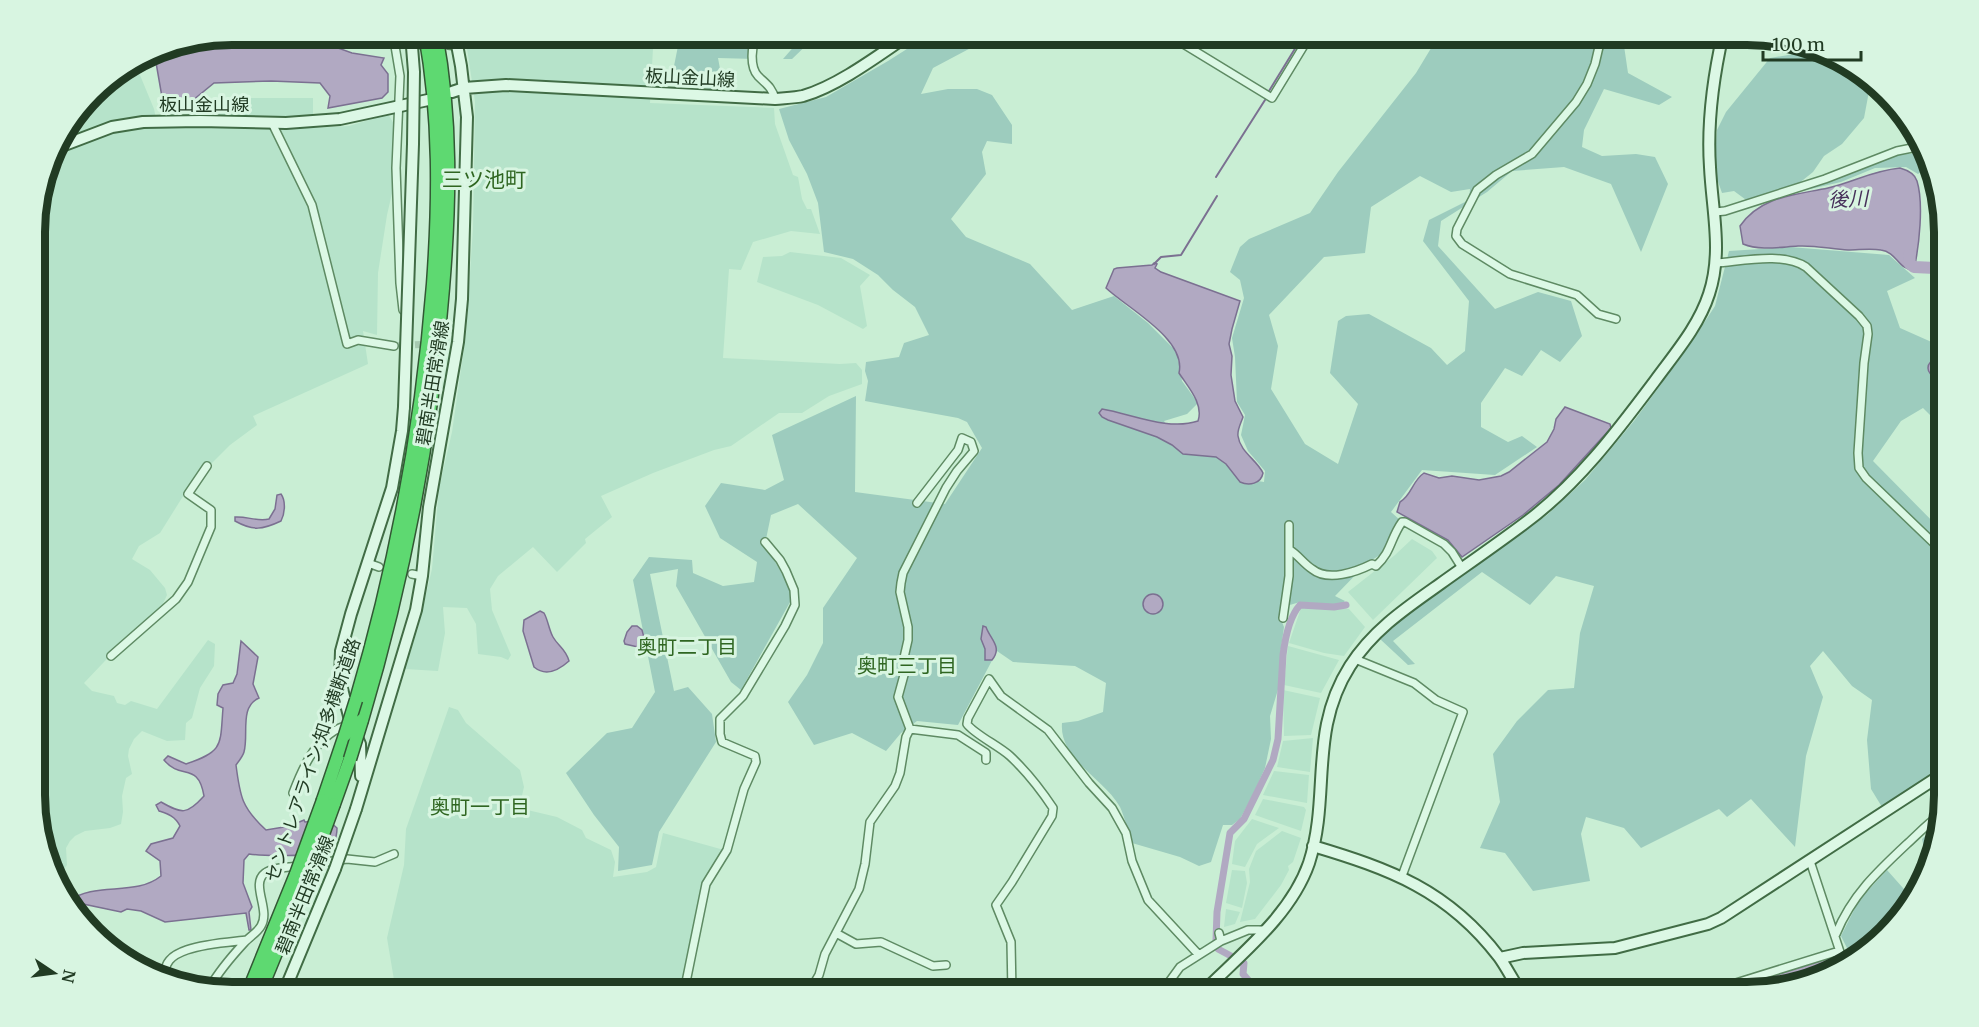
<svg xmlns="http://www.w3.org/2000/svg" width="1979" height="1027" viewBox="0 0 1979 1027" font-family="Merriweather,'Noto Sans JP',serif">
<rect width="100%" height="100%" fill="#c9eed4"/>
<path fill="#b6e3ca" d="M465,35H656L653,48L650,103L774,108L775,124L793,175L798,177L802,199L807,209H811L820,234L791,231L753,242L741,270L729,269L723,358L840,364L856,363L862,370V384L829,396L802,413H779L731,446L714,450L653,473L601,496L612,517L585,539L586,543L557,572L533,547L498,576L490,589L492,610L511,655L508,660L501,657L478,654L476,624L467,608L443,607L445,633L438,671L405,669L418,628L432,569L439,488L452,432L466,334L473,228L475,102Z
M135,63L154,109L158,128L210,126L213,98H313V128L349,126L388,114L394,124L392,161L393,189L387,215L378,273L377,335L363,331L368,364L253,416L257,425L230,445L212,463L185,493L160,533L139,546L132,559L150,570L165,588L167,595L160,610L122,643L84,683L92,691L114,696L117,703L125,705L131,701L157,709L208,640L215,644L214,666L200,688L192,718L186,723L185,740L167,741L142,731L134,739L129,749L128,756L132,774L126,778L122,796L123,812L121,824L110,828L85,831L75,836L70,841L66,848L67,865L64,869L55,871L36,821L35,219L55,145L102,84Z
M790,252L841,258L870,275L860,286L867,326L863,329L818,305L757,282L763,257L782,256Z
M1412,539L1432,551L1437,558L1373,620L1348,592L1395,555Z
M1305,607L1349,609L1365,627L1344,656L1324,653L1289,643L1301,608Z
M1288,646L1339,660L1321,693L1284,685Z
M1283,690L1320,698L1311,735L1284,736Z
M449,707L458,710L466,723L520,770L524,787L519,808L557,817L582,830L586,838L611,850L615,862L613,877L647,872L656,867L663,833L724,850L707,876L683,992H396L387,938L404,865L406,829Z
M1313,738L1310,772L1277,767L1283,741Z
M1274,771L1309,775L1307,803L1263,795Z
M1263,799L1304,807L1306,810L1301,831L1255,815Z
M1252,819L1279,828L1257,844L1245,867L1232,864L1235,841Z
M1282,831L1301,838L1293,862L1288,866L1289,870L1281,885L1255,919L1240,922L1250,882L1249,869L1256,851Z
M1232,870L1245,871L1247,883L1242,908L1226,903Z
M1226,909L1240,912L1235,924L1224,927Z"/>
<path fill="#9dccbe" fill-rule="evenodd" d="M684,34L763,35L760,37L755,59L718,58L724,91L694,86L683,73L673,71L680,36Z
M804,35H817L792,59H783Z
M929,35H976L982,42L933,68L921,94L948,89H977L992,95L1012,125V144L987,141L982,152L986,174L951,219L966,237L1030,264L1072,310L1114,296L1148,323L1177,352L1182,381L1198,403L1187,414L1164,421L1183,449L1215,452L1246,479L1264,482L1265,471L1248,451L1241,435L1245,415L1237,402L1235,357L1232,338L1244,298L1240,280L1230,272L1240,247L1249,239L1310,213L1338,172L1416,73L1439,35H1625L1623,39L1628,73L1672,97L1659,105L1604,89L1584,130L1582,147L1602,156L1636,154L1655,157L1668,184L1641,252L1611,184L1564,167L1512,171L1487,192L1441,221L1438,246L1495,309L1538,292L1571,301L1582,336L1560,362L1541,350L1522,376L1505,368L1481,403V427L1508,442L1522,436L1537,447L1495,475L1422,470L1391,512L1401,521L1392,531L1385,552L1367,563L1335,596L1345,601L1340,605L1300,602L1283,607L1279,615L1284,627L1280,656V683L1270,716L1271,739L1265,768L1252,797L1240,819L1232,825H1223L1211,862L1199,866L1180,857L1132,843C1128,832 1125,818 1120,807C1104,778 1059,760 1062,723L1078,721L1103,712L1106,683L1075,666L1013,662L997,651L958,725L917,721L901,733L886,751L852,733L814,745L788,702L807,675L823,643V608L857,558L798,504L771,515L765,544L794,595L741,690L731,682L676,586L678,569L650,574L674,691L688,687L712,714L716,742L659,832L652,865L618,871L619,847L594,815L566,773L607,733L632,728L655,692L633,580L649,557L692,560L693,573L723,586L754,582L757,562L720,538L705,506L721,483L765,490L784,480L772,435L856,396L855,492L945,504L982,448L967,422L958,418L865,401L868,381L865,371L866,362L899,357L904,343L929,335L915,307L893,290L878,275L853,259L824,252L818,203L807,174L789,140L779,109L826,97L888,61ZM1420,176L1451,192L1470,189L1469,200L1429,220L1423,241L1469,301L1465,351L1447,365L1431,348L1369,314L1346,316L1338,321L1330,373L1358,404L1338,464L1305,444L1271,389L1278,346L1269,315L1324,257L1365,253L1371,207Z
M1803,48L1834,55L1870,86L1864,118L1842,144L1824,156L1813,172L1798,184L1799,189L1897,155L1919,153L1926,168L1918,174L1906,167L1875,168L1841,182L1797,192L1774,195L1753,205L1734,191L1722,193L1714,170L1717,130L1726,112L1770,58L1800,53Z
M1790,247L1889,255L1915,278L1887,291L1900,328L1936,344L1943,353V428L1923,408L1901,421L1873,461L1944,533V768L1930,780L1882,807L1871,789L1867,740L1872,700L1852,686L1823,651L1810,666L1823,697L1806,756L1795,847L1751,799L1727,817L1719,809L1641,848L1624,828L1586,817L1581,834L1590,881L1533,891L1505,853L1480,848L1500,802L1493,754L1517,721L1548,690L1574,688L1580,633L1594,586L1556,576L1530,605L1482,572L1393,641L1415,664L1408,665L1380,639L1414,607L1547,515L1585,480L1634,421L1691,343L1715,306L1729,251Z
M1938,824L1928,866L1922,839Z
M1887,870L1911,897L1856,959L1853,960L1841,936L1859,900Z"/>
<path fill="#b1a9c2" stroke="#7b7091" stroke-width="1.5" d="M232,35H286L314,45L327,44L352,53L384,58L381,65L388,74V92L382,98L328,108L330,96L320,83L271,81L214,83L187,105L173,106L162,97L154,51Z
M1900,168C1907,170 1915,174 1917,181C1924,204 1919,246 1914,270C1898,270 1897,252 1881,250C1870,248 1859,250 1848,250C1831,249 1815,245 1798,246C1780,247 1760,251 1743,244L1740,226C1761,196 1795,195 1828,188C1854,182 1871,171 1900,168Z
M1154,263L1157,264L1155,268L1161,272L1240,301L1232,329L1229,344L1232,356L1231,375L1235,401L1243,417C1241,423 1237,430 1238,436C1240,452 1257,460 1263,473C1261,484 1249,486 1240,482L1226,464L1216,457L1183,454L1172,445L1157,437L1108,420L1102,417L1099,413L1102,409C1132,414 1168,431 1198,421C1204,404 1188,387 1179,373C1187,339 1127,308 1106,288L1114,269L1117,268L1152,265Z
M1928 368a8 8 0 1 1 16 0a8 8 0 1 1-16 0Z
M1565,407L1610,424L1611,428L1559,485L1523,515L1462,557L1448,540L1397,512L1400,502C1412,495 1412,481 1424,473L1439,478L1452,476L1479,480L1501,476L1509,472L1547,442L1554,429L1556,419Z
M281,494C286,501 285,513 281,521C262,530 253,531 235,521V517C247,516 257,522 269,519L275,509L277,495Z
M1143 604a10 10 0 1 1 20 0a10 10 0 1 1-20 0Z
M540,611L544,613C548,620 549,630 553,637C558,646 566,649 569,661C559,670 546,677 534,667L523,631L524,620Z
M632,626H637L642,630L645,641L642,648L625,644L624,641L627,632Z
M983,626L986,627C990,639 1003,647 992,660H985V649L981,639Z
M241,641L258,657L253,684L259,698C239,707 249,734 244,752C243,756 239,761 236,765C240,797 242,808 266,830L290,826L304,820L305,822L328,820L337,828C337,838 333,847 324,851C314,857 262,856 249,854L244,860L243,883L252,907L249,912L251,930H249L246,913L165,922L141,911L127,909L121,912L69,901C95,881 135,897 161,876L160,861L146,851L151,844L173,838L180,826C175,816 168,814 159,811L156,805L161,802C182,814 187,815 204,796C198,761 181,781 164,760L168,756L186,764C224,751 220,746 223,708L217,705L218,694L223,685L233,683L237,674Z"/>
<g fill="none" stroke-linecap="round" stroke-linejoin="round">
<path stroke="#7b7091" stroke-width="2" d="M1269,91L1304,34
M1216,177L1265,100
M1154,264L1161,257L1181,255L1217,196"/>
<path stroke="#b1a9c2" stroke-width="7" d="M1251,992L1250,982L1243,974L1244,963L1218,949L1216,940L1217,912L1230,833L1244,819L1273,760L1278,739L1283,655C1285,639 1289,617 1300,605L1334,607L1346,605"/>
<path stroke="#b1a9c2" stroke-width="12" d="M1909,255L1910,264L1914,267L1935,268
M1747,986L1827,962
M1729,992L1735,990"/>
<path stroke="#a7cab1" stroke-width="7" stroke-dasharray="7 3.5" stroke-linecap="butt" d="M394,346L449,343"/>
<defs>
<path id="street" d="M393,34L400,76L396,168L400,283L403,310
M400,34L418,45
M756,34C752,46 749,66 758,76C766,84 772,87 775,99
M1167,34L1272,98L1311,34
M1602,34L1595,64L1587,84L1576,102L1532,154L1496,175L1477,190L1457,229L1456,236L1462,244L1510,274L1577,295L1598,314L1616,319
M448,45L457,46
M272,123L312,205L347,344L358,340L394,346
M1715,212L1725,211L1825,179L1897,151L1917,147L1921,150
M1943,261L1939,270L1943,290
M1716,263C1743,261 1783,252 1806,267L1859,316L1867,326L1868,334L1864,363L1858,453L1859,468L1866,478L1944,553
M1290,550C1298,555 1304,564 1312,569C1328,582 1356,572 1372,564L1376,566C1392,551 1390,539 1402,522H1405L1444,544L1452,552L1462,568
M368,563L379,567
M412,574L422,576
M1283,618L1289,576V525
M111,656L176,599L188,582L211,527V510L188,494L207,466
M1355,659L1414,683L1436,700L1463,712L1402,876
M910,729L958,735L986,753V760
M293,793C304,764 318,733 350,724
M1810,861L1844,964
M312,864L347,859L375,862L394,854
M836,933L856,944L881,942L933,966L946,965
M1219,933L1221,941L1248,930H1265
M1836,934C1852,895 1878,871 1908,843C1918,834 1928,823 1940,815
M167,977C155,945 226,943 247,940
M210,987C219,971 232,956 244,943C249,937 257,933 261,926C271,910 250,884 265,873C273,867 291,867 301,866
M1164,989L1180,967L1221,941
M684,992L706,884L727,850L744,789L756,762L755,756L722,742L720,734V719L743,696L785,626L795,605L794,590L786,571L780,560L765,542
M809,992L819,975L825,954L859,889L865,864L870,822L895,786L900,773L906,737L910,729L898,697L904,675L903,662L908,640V627L900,592L901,583L903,573L946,488L957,471L974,451L971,442L962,438L958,450L917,503
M1012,992L1011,942L996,905L1012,882L1052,816L1053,808C1041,790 1026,771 1010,756C999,746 974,734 967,724L968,718L989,679L1001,696L1048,730L1089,783L1112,808L1126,833L1132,861L1148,900L1198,954
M1707,992L1839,951"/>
<path id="secondary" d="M452,92L464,88L506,85L775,99C784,98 794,98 803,96C838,86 879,55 910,34
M54,149L112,127L143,122L200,121L286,123L340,119L428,100
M361,776L360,744L351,724L340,681L341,651L351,614L392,488L402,431L404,407
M356,809L416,610L422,576L429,507L458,342L462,299L467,117L461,66L455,34
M1313,846C1390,869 1448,890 1499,957C1507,968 1513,981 1521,992
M1500,958L1523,953L1615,948L1708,924L1721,918L1944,773
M284,992L335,869
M1203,992C1241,954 1291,915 1309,863C1331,795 1308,732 1350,666C1373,630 1406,608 1440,584C1468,564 1497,544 1525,523C1578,484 1618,430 1657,378C1677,351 1699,325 1709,294C1723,252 1712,210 1710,167C1707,122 1713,78 1723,34"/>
<path id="highway" d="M356,700C396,565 422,426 433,284C439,201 440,117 425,34
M362,720C404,579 432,435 443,288C450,204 452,118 436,34
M323,800L345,735
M334,804L350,759
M248,992L296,874
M260,992L310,870"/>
</defs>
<use href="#street" stroke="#5e8a63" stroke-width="10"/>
<use href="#secondary" stroke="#416c45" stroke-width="14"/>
<use href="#highway" stroke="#325834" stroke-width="15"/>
<use href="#street" stroke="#dcf8e5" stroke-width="7"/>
<use href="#secondary" stroke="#dcf8e5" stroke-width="10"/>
<use href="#highway" stroke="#5ed971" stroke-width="12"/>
<defs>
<path id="secondary-bridge" d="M404,407L413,144L414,72L411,34
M335,869L356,809"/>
<path id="highway-bridge" d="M345,735L356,700
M350,759L362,720
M310,870L334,804
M296,874L323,800"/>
</defs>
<use href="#secondary-bridge" stroke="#416c45" stroke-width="14" stroke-linecap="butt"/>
<use href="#highway-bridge" stroke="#325834" stroke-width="15" stroke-linecap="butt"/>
<use href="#secondary-bridge" stroke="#dcf8e5" stroke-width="10"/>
<use href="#highway-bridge" stroke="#5ed971" stroke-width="12"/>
</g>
<g text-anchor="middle" stroke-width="6" stroke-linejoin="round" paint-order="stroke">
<g font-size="18" fill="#213b23" stroke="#d8f5e1">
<text transform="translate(690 78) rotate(3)" y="6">板山金山線</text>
<text x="204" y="111">板山金山線</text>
<text transform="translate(433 383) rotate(-81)" y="6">碧南半田常滑線</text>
<text transform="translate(313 760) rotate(-71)" y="6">セントレアライン;知多横断道路</text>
<text transform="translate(305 895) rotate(-68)" y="6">碧南半田常滑線</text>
</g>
<g font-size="20" font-style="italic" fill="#47315a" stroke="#d8f5e1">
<text transform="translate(1848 199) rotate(-2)" y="7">後川</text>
</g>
<g font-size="20" fill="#2f6621" stroke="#d8f5e1">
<text x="687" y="654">奥町二丁目</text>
<text x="907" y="673">奥町三丁目</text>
<text x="480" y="814">奥町一丁目</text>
</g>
<g font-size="21" fill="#2f6621" stroke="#d8f5e1">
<text x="484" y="187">三ツ池町</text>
</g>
</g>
<path d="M0 0H1979V1027H0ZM232 45H1747A187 187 0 0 1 1934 232V795A187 187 0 0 1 1747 982H232A187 187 0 0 1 45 795V232A187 187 0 0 1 232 45Z" fill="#d8f5e1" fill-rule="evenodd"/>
<path fill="none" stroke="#213b23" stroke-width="8" d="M232 45H1747A187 187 0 0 1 1934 232V795A187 187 0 0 1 1747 982H232A187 187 0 0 1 45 795V232A187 187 0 0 1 232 45Z"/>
<g transform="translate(54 973) rotate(103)" stroke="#d8f5e1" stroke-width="4.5" paint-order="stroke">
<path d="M0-4.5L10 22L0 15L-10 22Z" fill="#213b23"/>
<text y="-9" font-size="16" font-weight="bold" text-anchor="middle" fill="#213b23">N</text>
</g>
<path d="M1763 51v9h98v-9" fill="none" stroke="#213b23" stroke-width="3"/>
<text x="1772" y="51" font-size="18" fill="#213b23" stroke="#d8f5e1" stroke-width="4.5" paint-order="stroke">100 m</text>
</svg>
